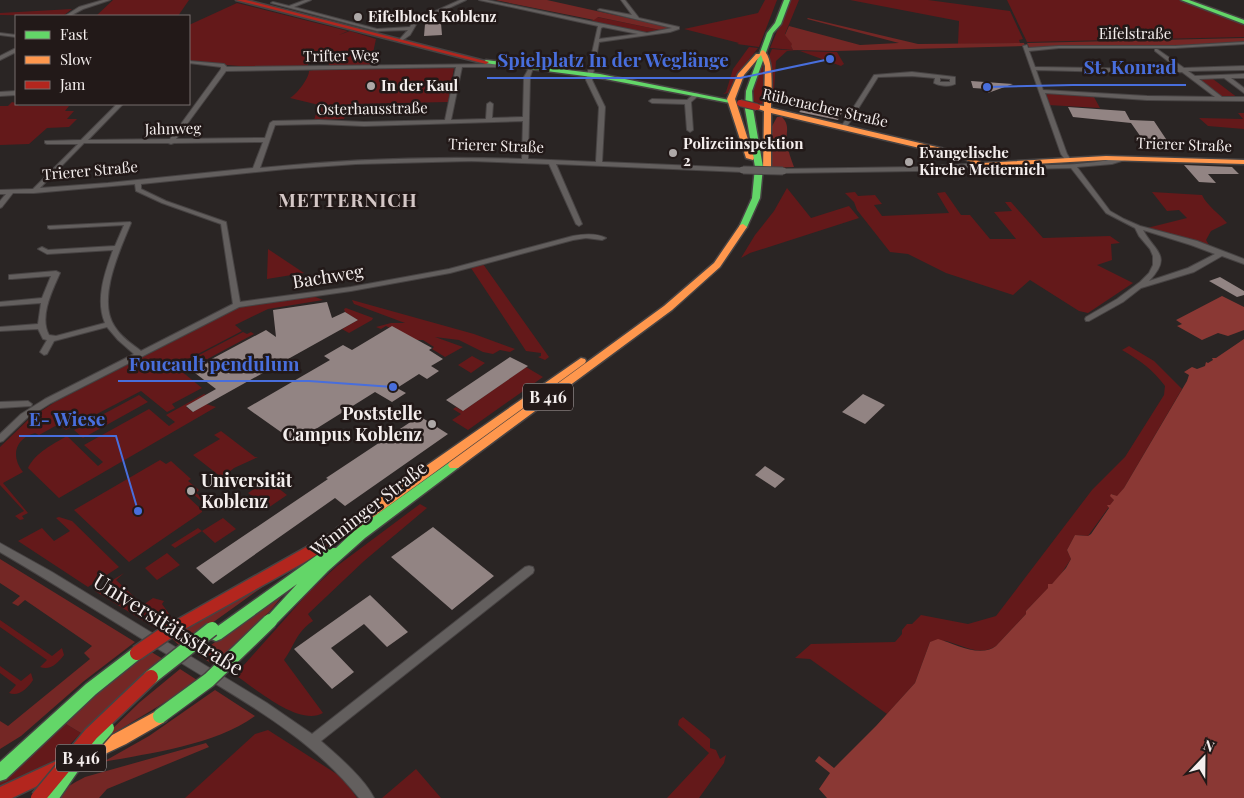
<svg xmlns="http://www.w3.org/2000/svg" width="1244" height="798" viewBox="0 0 1244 798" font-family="'Playfair Display',serif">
<rect width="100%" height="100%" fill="#2a2524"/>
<path fill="#64191a" d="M113,0H189L178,16H96Z
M765,0H777L759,47L737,44L739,43L684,29L758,13Z
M790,0H799L785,34L793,44L791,46L793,50L770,48Z
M850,0H928L1010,11L1023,39L1019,40L1020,43L958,44L959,21Z
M1007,0H1181L1244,23V37L1027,42Z
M237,3L348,31L339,35L350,31L376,39L370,67L328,68L332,51H312L307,68L252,67L189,62V25Z
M72,9L63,16L0,15V13Z
M597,17L665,31L640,32L590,22Z
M749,47L758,48L736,76L729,93L723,94L726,92L733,69Z
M772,49L798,51H787L776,61L773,104H770L772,72L769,56Z
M800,51L837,52L844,64L841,66Z
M764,62L763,104L762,105L753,101L754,87Z
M454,68L448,102L350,104L344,119L314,120L319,105L290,98C298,93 309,78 309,71L313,70Z
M1203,79H1213L1238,98L1220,96L1200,80Z
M1052,93L1094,97L1100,108L1048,105L1045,95Z
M12,102L20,104L18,106H69L65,111H74L67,119H77L69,127L47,128L29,144L0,145V106H8Z
M1238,113H1244V129L1208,126L1199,118L1243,119Z
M787,188L811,218L849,206L859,218L750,253L741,258L755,235L774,211Z
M855,192L858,196L875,195L882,204L874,205L882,216L949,213L937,193L945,192L961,215H970L990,239H1016L994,212L1012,211L1005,202H1011L1043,238L1110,236L1120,243L1111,244L1112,260L1097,265L1133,283L1088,313L1079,311L1030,280L1013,295L946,273L908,254L890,252L857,210L854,202L845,193Z
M1152,192L1202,195C1207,206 1219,213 1227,223L1211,231L1206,240L1209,245H1207L1147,228L1187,218L1179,210L1167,211Z
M268,249L304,273L267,279Z
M483,264L549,357L545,360L538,357L541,356V353L526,351L471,268Z
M313,296L323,300L268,309L235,325L242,331L175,366L202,388L172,404L175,408L167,412L141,391L66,430L59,424L39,435L35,433C14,439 11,457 23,472L3,483L28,513L22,516L24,519L20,520L15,516L24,511L0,485V447L29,419L55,402L240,307Z
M352,300L474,334L515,349L510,352L500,350L493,354L483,352L459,340L435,337L463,347L445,357L432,349L434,347L423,340H414L386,326L381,329L376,327L391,323H405L354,304Z
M346,308L373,318L372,320L349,333L342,329L358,320L345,312L344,309Z
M243,332L247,334L251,332L254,334L187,370L180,365Z
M1129,346L1154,361L1182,389L1124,488L1117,497L1112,494L1114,500L1088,536L1075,535L1067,550L1071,559L1059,577L1026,611V614L996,646C980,657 962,645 946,641C942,640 935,642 930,642L915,683L887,714L810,659L795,658L811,644L895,642L902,634V630L907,624H912L921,615L968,624L996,616L1092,490L1125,457L1164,395L1165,386C1152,369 1141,361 1122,350Z
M472,356L485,363L471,373L458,365Z
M526,367L543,377L468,430L452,420L461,414L453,409L456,407L463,411Z
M204,394L206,395L186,407L193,412L206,404L216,407L59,498L28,468C35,453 53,444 67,436L98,466L103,462L84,445L149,409L169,426L175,422L166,415Z
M139,395L148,402L83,438L74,430Z
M221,431L255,457H258L234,468L221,479V477L193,455L220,439L214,435Z
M160,460L166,464L171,461L191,479L188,481L199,490L196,493L213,508L210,509L192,493L187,496L202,510V512L129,562L74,510Z
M268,480L287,495L268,508L248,493Z
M420,504L427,508L364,561L308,614L313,621C296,632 295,645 284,660L323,713C299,727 255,688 235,675L309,592L337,566Z
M59,517L72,521L119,567L88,587L18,541L42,528L54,541L70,531L56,518Z
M223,518L236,529L215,543L202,531L175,548L171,545L198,528L202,531Z
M167,553L180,565L157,580L145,568Z
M124,573L116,580L143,605L153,598L164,601L162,604L172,618L155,628L95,591Z
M0,620L52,656L62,648L64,655C58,663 50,671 40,667L47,660L0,627Z
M0,666L21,681L31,673L33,680C28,688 19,697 9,693L16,685L0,673Z
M683,717L710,739V748L716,750L720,759L726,755L724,763L699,798H667L709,753L678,725L679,720Z
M61,721L81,733L46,769L0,792V776Z
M268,730L343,778L357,798H185L255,734Z
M416,769L441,798H382Z"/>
<path fill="#742725" d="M495,0H547L673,28L665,31L598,17L594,20Z
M808,18L918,44L1024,43L1025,46L835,51L793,50L791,46L792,44L785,35L789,26L860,45L899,43L807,19Z
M1244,38V42L1173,46L1032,48L1029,47L1027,43Z
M777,117H782C791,127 785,132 787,143C788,151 791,159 794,167L771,168L770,130Z
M0,559L135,642L84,681L21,736L0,749V721L8,726L90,659L84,653L92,646L25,600L18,606L12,603L20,596L0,583Z
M275,578L180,646L170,637Z
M293,583L270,611L214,665L198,655Z
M148,650L163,659L81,733L61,721Z
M180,669L197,680L177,695L114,733H108L140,702Z
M215,690L255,716C215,745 151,753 103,762L149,736Z
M206,743L209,747L107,789L99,798H57C64,787 74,783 85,777Z"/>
<path fill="#8a3834" d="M1222,296L1244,307V330L1228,336L1218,333L1202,340L1177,326L1182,324L1176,320Z
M1244,339V798H827L819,789L830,773L815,761L819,756L834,768L876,726L915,683L930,642L938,639C955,644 980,658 996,646L1026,614V611L1048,588V584H1052L1066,568L1071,559L1067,550L1075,535L1088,536L1091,534L1109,508L1107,505H1110L1114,500L1110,496L1111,494L1117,496L1124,488L1187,381L1189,375L1184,372L1192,367L1197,369L1205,366L1206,362L1208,363L1213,360L1212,358H1216Z"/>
<path fill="#928483" d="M441,23L442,35L424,36L425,24Z
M971,81L1013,84L988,93L987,89L973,88Z
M806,105L828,108L843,111L838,120L799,112Z
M1068,107L1125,111L1130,120L1154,121L1168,142L1143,140L1131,123L1073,117Z
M1184,165L1232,167L1239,174H1208L1216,183L1199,182Z
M1220,277L1244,291V295L1237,297L1209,281Z
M327,302L332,318L345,312L358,320L193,412L186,406L216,389L191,370L266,330L276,337L273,310Z
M392,326L432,348L429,350L443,359L431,366L439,371L427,379L419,374L397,388L406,393L392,402L375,392L295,442L247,408L330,360L324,356L343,345L352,350Z
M510,357L528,366L463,411L446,400Z
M863,394L885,405L865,424L842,412Z
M421,417L448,434L345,506L335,498L213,584L196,568L328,479L326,478L412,421L413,422Z
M765,466L785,479L775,488L755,475Z
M433,527L494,576L452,610L391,557Z
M370,595L408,632L387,647L364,624L331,648L354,672L332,689L294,649Z"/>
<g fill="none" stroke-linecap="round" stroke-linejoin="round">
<defs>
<path id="street" d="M103,0H110L83,9L70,16H65L79,7Z
M305,0H311L294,7L377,29L410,27L413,21L460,0H466L417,23L410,35L400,42L398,41L408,30L377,31L271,3L273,2L289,6Z
M479,0H487L647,33L672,28L598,10L600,9L632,15L621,0H625L639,18L679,27V29L670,32L599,42L592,80L605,107L602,162L743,168L746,170L743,172L556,164L582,224L579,226L576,224L549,164L471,161L356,164L286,169L141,184V189L166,201L226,222L240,302L351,287L449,269L573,236C584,234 596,233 606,238L602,240L586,238L573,240L450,273L351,291L239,307L51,403L27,418L3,441L0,442V434L21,414L45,399L134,354L118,340L107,327L54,341L47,354L44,355L40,352L47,340L43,339L38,329L0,331V327L38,324L41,303L0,306V302L42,298L51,276L12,279H9V275L56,271L60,273C52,291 39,317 49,335L56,336L105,323C95,300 105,272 113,250L47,254L38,249L42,247L48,250L115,246L124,225L50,229L48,228V226L130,222L131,223C120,250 96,300 115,327C121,337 132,344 141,351L233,304L221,224L162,203L136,191L135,184L34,193H13L2,207L0,208V201L6,194H0V190L33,189L78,144H47L45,143V141L81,140L117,104H123L88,140L170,139L221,69V67L189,63V61L224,64L227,67L498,64L499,65L496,67H462L451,120L486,119L487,104L490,102L493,104L492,118L523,117L524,77L529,68H533L530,77L528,159L596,162L599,107L586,80L598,26ZM603,27L638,34L599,39L601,28ZM456,67L445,120L364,122L319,120L273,121L270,123L265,138L176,139L226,71ZM523,121L522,159C435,156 347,159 260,168L275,125L319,124L364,126ZM263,142L253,168L108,183L40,188L84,143H168L171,144L174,143Z
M0,33L16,35V37L0,35Z
M1244,42V44L1175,48H1059L1029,51L1035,67L1153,69H1178L1155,51V49H1157L1184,68L1244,66V70L1188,71L1195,76L1244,74V78H1231L1244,88V93L1224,78L1199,79L1222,97H1244V101L1147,100L1045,93L1067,154L1071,160L1068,162L1066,161L1061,154L1023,46L1027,45L1028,48L1059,46H1175ZM1036,70L1153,73L1182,72L1215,97L1147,96L1043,90Z
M14,49H16V52L0,60V56Z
M912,72L955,77V84C950,87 939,86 934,83L935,78L912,76L878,77L846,128H842L841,127L874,75ZM940,78L950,79V82H940Z
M16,91V95L0,96V92Z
M695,93L700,94L691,102L693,130L690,132L687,130L685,104L652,103L649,101L652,99L687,100Z
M1123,157L1126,159L1125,160L1112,164L1077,167L1110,211L1124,219L1140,226L1197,241L1244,259V264L1222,256L1194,272L1141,288L1123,302L1089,321H1086L1085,319L1086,317L1117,299L1140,282L1149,273L1153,265V256L1150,249L1139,236L1135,228L1106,213L1071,168L1026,169L999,167L996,165L999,163C1038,167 1085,166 1123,157ZM1143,230L1191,245L1215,254L1188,268L1149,281C1173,256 1155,252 1143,230Z
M982,163L985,165L984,166L916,171L783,173L780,171L783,169L916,167Z
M28,401L32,404L31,406L0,408V402Z
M0,543L52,572L267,703L312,734L525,567L529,566L533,567L534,570L533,573L321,741C337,755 365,779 374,798H359C311,737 243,701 178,661C119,625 60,587 0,552Z"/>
<path id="fast" d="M784,0H790L781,24L773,33L752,91L753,109L763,167L760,198L747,227L743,230L739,227L752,198L755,167L745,109L746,91L767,33L775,23Z
M1181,0H1189L1244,20V24Z
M486,60L600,74L734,101L730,103L600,78L484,63L483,62Z
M454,461L458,462L460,465L458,468L365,538L328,571L275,625L270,627L265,625L263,621L297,584L221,639L216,641L211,639L209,635L211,631L327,548H336L355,530L450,462Z
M137,647L142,649L144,653L142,657L96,694L6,779L0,781V762L86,684L132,649Z"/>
<path id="slow" d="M763,50C775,58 771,94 771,108L975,156L976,159L983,163L1106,156L1244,160V164L1106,160L982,167L962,158L771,113V171L767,173L763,171L764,111L753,107L757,105L764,106L765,66L761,55L744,75L735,99L754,158L753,160L746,158L727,99L738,74L756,54H760L761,51Z
M743,224L747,227L720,267L672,310L458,468H450L448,465L450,462L664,306L714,263L740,225Z
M581,358L585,359L586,361L585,363L347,536L342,537L337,536L335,532L337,528Z
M160,709L166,711L168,716L166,721L126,744L88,762L82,765L76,762L74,757L76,752L114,734Z"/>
<path id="jam" d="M236,0H246L489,62L486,64Z
M342,527L347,528L349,532L347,536L303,563L174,635L169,637L164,635L162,631L164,627Z
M63,758L69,761L71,766L69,771L12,798H0V787Z"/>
</defs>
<use href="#street" stroke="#474343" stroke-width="2"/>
<use href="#fast" stroke="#474343" stroke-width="3"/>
<use href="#slow" stroke="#474343" stroke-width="3"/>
<use href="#jam" stroke="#474343" stroke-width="3"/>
<use href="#street" fill="#635f5e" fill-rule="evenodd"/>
<use href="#fast" fill="#63d668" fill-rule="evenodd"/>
<use href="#slow" fill="#ff974d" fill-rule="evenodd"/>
<use href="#jam" fill="#b3261e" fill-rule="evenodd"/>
<defs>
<path id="street-bridge" d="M743,170L783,171"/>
<path id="fast-bridge" d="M151,677L212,629
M160,716L209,680L270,621
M51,798L71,769L107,728"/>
<path id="jam-bridge-far1" d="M740,103L757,107"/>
<path id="jam-bridge" d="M137,653L169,631
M38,798L91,734L151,677"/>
</defs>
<use href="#street-bridge" stroke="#474343" stroke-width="9" stroke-linecap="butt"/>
<use href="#fast-bridge" stroke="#474343" stroke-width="17" stroke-linecap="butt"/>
<use href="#jam-bridge-far1" stroke="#474343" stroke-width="8" stroke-linecap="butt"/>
<use href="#jam-bridge" stroke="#474343" stroke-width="17" stroke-linecap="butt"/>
<use href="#street-bridge" stroke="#635f5e" stroke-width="7"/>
<use href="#fast-bridge" stroke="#63d668" stroke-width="14"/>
<use href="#jam-bridge-far1" stroke="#b3261e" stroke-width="6"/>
<use href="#jam-bridge" stroke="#b3261e" stroke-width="14"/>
</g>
<g fill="#ada8a7" stroke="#221918" stroke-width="2">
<circle cx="358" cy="17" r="5"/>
<circle cx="371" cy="86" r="5"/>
<circle cx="673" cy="153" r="5"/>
<circle cx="909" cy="162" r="5"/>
<circle cx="432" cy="424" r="5"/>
<circle cx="191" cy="491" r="5"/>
</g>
<g text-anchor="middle" stroke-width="5" stroke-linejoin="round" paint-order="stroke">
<g font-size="15" font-weight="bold" fill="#f4eeed" stroke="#221918" text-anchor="start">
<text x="368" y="22">Eifelblock Koblenz</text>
<text x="381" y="91">In der Kaul</text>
<text x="683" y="149">Polizeiinspektion<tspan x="683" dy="17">2</tspan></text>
<text x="919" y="158">Evangelische<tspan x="919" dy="17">Kirche Metternich</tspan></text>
</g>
<g font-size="15" fill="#f4eeed" stroke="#221918">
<text x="1135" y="39">Eifelstraße</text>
<text transform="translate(341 56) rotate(-1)" y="5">Trifter Weg</text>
<text transform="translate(825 108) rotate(13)" y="5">Rübenacher Straße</text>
<text transform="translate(372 109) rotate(-1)" y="5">Osterhausstraße</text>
<text transform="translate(173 129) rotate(-1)" y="5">Jahnweg</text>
<text transform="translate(1184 145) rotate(2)" y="5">Trierer Straße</text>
<text transform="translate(496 146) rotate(2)" y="5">Trierer Straße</text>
<text transform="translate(90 171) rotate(-5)" y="5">Trierer Straße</text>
</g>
<g fill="#221918" stroke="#b5aead" stroke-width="1">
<rect x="523" y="383.5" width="50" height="27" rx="4"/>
<rect x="56" y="744.5" width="50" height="27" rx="4"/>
</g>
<g font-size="16" font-weight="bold" fill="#f4eeed">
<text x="548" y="403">B 416</text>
<text x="81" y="764">B 416</text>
</g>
<g font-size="18" fill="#f4eeed" stroke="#221918">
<text transform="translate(328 277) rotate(-9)" y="6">Bachweg</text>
<text transform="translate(369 509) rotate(-38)" y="6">Winninger Straße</text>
</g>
<g font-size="18" font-weight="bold" fill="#f4eeed" stroke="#221918" text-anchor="end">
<text x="422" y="420">Poststelle<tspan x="422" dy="21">Campus Koblenz</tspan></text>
<text x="201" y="487" text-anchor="start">Universität<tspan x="201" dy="21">Koblenz</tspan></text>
</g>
<g font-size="19" font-weight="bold" letter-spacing="1" fill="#d4c7c6" stroke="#221918">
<text x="348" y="207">METTERNICH</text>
</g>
<g font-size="21" fill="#f4eeed" stroke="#221918">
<text transform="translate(168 625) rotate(32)" y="7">Universitätsstraße</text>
</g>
</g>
<path fill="none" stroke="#486edc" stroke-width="2" d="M830 59L740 78H487M987 87L1073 85H1186M393 387L309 381H118M138 511L116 436H19"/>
<g fill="#486edc" stroke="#221918" stroke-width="2">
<circle cx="830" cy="59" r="5"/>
<circle cx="987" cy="87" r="5"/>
<circle cx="393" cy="387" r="5"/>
<circle cx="138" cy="511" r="5"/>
</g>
<g font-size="19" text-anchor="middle" font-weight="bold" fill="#486edc" stroke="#221918" stroke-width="5" stroke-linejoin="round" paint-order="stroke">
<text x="613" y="67">Spielplatz In der Weglänge</text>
<text x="1130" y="74">St. Konrad</text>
<text x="214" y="371">Foucault pendulum</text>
<text x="67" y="426">E- Wiese</text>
</g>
<rect x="15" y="15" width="175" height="90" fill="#221918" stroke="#766e6d"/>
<rect x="25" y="31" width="25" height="8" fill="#63d668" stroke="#766e6d"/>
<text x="60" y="40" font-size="15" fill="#f4eeed">Fast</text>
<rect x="25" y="56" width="25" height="8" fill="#ff974d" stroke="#766e6d"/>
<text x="60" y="65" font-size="15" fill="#f4eeed">Slow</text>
<rect x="25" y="81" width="25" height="8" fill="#b3261e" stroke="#766e6d"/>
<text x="60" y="90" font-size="15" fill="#f4eeed">Jam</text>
<g transform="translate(1204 758) rotate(22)" stroke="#221918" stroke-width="4" paint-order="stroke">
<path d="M0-4L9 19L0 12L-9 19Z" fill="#f4eeed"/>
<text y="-8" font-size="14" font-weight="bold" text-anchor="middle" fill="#f4eeed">N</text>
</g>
</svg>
